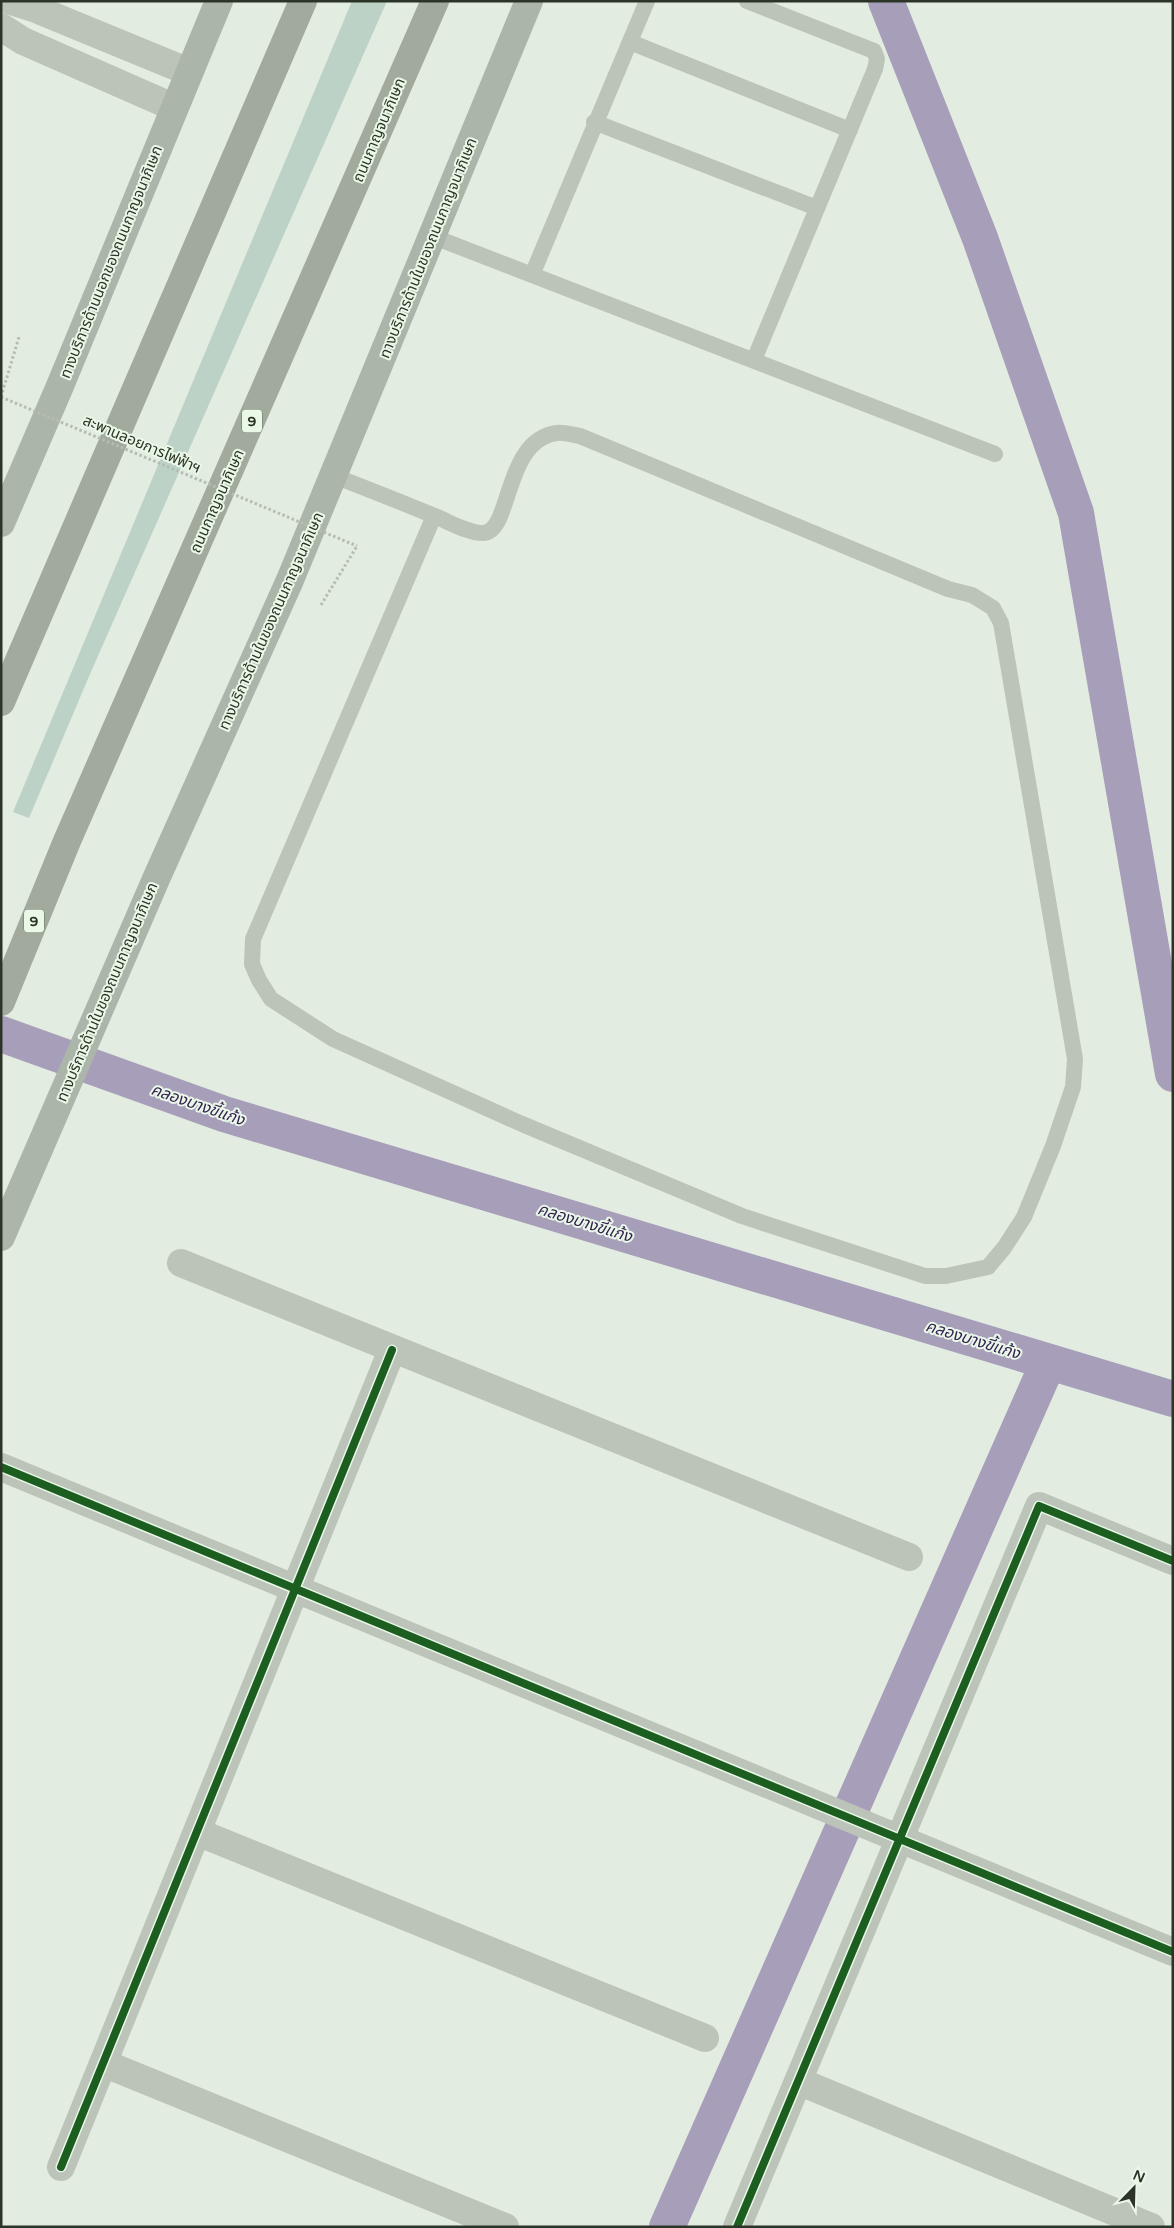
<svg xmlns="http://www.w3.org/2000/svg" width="1174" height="2228" viewBox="0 0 1174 2228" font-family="'Varela Round','Noto Sans Thai',sans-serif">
<rect width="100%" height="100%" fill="#e2ece0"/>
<path fill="#bcd2c7" d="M352,1H387L90,674L29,818L13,812Z"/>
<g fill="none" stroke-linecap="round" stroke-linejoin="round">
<path stroke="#a79eba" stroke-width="36" d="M886,1L980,238L1076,513L1173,1074
M1,1034L224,1114L1173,1399
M667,2227L1048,1363"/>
<path stroke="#b5bdb2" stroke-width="3" stroke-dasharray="2.5 2.5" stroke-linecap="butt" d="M1,397L19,337
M321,605L357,546"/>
<path stroke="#bcc4ba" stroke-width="16" d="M747,1L874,51L877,59L875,69L754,360
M630,42L850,130
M594,122L817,208
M434,237L995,454
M532,275L647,1
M334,476C368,489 403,503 437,517C451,523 468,533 483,533C512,533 503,440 557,433C564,432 573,435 580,436L948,589L972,595L993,608L1001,623L1075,1059L1073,1087L1053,1146L1024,1217L1004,1248L988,1267L946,1276H925L742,1216L522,1124L333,1039L271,999L259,980L252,964L253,939L434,516"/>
<path stroke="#bcc4ba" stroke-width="28" d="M11,1L36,9L189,72
M1,27L23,41L173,107
M181,1263L909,1557
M1,1467L1173,1952
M197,1832L705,2038
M103,2063L505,2227
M798,2081L1151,2227
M61,2167L392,1350
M737,2227L1039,1506L1173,1561"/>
<path stroke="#acb5aa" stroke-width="28" d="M1,523L60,386L219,1
M1,1237L156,879L290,580L529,1"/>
<path stroke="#a2aa9e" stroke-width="28" d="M1,702L303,1
M1,1002L67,841L435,1"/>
<path stroke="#b5bdb2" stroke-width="3" stroke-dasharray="2.5 2.5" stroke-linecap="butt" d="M1,397L357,546"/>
<defs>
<path id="cycleway" d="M1,1467L1173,1952
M61,2167L392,1350
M737,2227L1039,1506L1173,1561"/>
</defs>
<use href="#cycleway" stroke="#eaf8e8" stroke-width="11"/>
<use href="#cycleway" stroke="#1b5e20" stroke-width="8"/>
</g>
<g text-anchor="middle" stroke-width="4" stroke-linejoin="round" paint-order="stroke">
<g fill="#eaf8e8" stroke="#656f62" stroke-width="1">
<rect x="242" y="409.5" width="20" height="23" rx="4"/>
<rect x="24" y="909.5" width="20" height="23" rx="4"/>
</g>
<g font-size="14" font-weight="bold" fill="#2c3428">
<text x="252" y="426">9</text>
<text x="34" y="926">9</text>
</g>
<g font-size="15" fill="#2c3428" stroke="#eaf8e8">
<text transform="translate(379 130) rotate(-67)" y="5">ถนนกาญจนาภิเษก</text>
<text transform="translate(428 248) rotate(-68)" y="5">ทางบริการด้านในของถนนกาญจนาภิเษก</text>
<text transform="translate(111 262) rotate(-68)" y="5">ทางบริการด้านนอกของถนนกาญจนาภิเษก</text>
<text transform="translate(142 444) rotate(23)" y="5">สะพานลอยการไฟฟ้าฯ</text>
<text transform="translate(217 501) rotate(-66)" y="5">ถนนกาญจนาภิเษก</text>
<text transform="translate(271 621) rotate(-66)" y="5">ทางบริการด้านในของถนนกาญจนาภิเษก</text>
<text transform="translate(107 992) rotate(-67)" y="5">ทางบริการด้านในของถนนกาญจนาภิเษก</text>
</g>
<g font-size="16" font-style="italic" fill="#352152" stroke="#eaf8e8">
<text transform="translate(198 1104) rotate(19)" y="6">คลองบางขี้แก้ง</text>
<text transform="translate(585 1222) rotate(17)" y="6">คลองบางขี้แก้ง</text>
<text transform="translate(973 1339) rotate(17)" y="6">คลองบางขี้แก้ง</text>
</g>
</g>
<rect width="1174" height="2228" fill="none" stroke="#2c3428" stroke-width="5"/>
<g transform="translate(1134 2188) rotate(23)" stroke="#eaf8e8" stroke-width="4" paint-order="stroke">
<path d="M0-4L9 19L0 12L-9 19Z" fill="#2c3428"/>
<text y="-8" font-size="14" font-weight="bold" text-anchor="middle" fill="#2c3428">N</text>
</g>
</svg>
